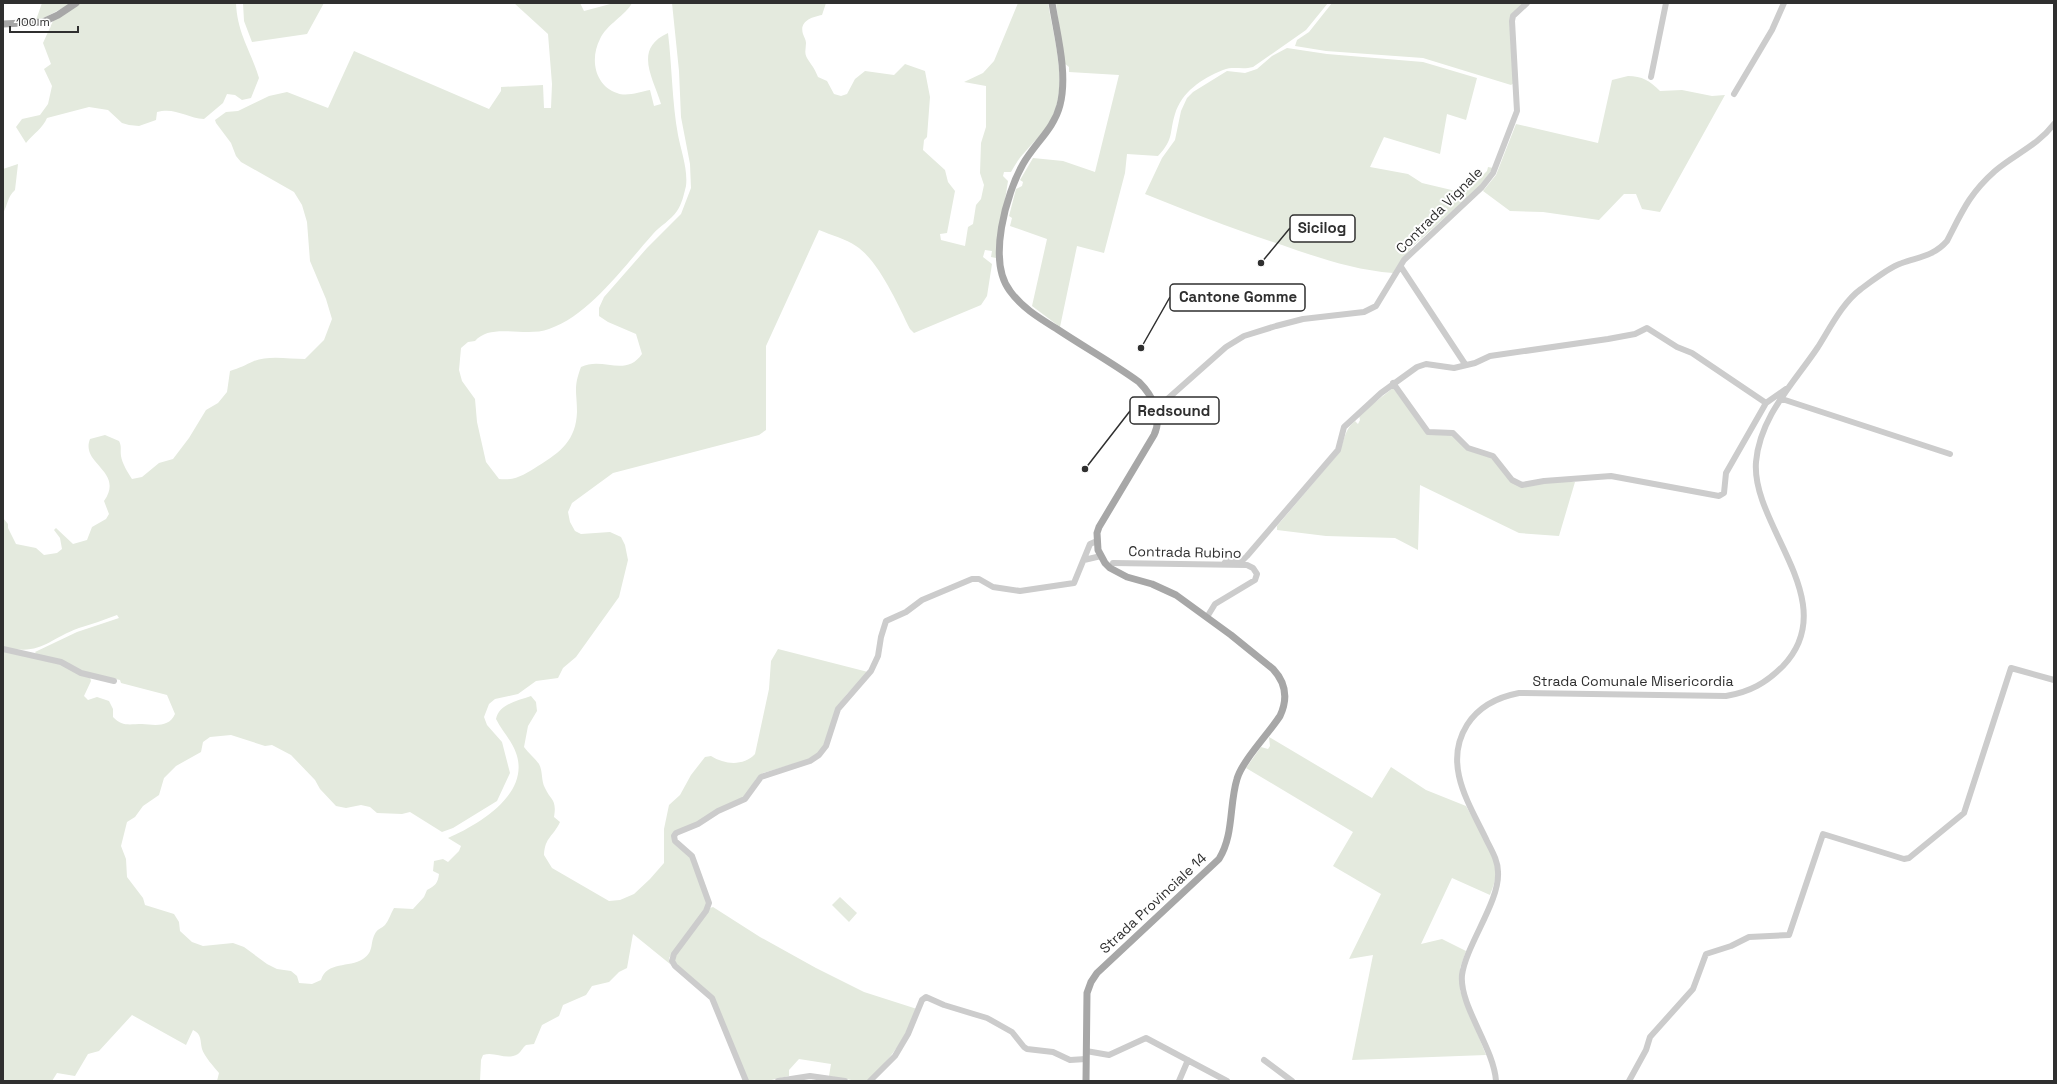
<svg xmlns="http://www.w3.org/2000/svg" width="2057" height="1084" viewBox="0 0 2057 1084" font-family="'Space Grotesk',sans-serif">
<rect width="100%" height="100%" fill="#fff"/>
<path fill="#e4eade" d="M42,3H72L42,19L36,20Z
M81,3H236C237,33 251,51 259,78L251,98L242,100L235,95L227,94L223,103L204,119C187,118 175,107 157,112L156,120L139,126L129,125L122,123L108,110L89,107L47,118C43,128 33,134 26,143L16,127L22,119L40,115L48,104L52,86L44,69L51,64L43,43L53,21Z
M243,3H324L307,34L252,42L244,21Z
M514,3H580L584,11L614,3H632C626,15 606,25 600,39C590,58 594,85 617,93C626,97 640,92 650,90L654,106L661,104C653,77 633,49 668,33C672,66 672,102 678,135C681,151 688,169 686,186C684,194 682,204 677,211C671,220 660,226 653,234C625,265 590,315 549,329C525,338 491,322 475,341L468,342L461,348L459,370L462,381L475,399L477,422L486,462L499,479C516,481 525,474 538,466C561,452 576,440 577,412C577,392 573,388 581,367C603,356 625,378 642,354L636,334L608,322L599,316V308L604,297L647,248L681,214L691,188L690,164L681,117L679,71L672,3H826L822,15C812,17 799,21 803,34C804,37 806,40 806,43C806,48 804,53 807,58C812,66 814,67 818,77L827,81L834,94L841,96L847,94L855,79L865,71L894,75L905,64L925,71L930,97L927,137L924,140L923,150L945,170L948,182L955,191L947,233L940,234L941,240L965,246L968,227L973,224L976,205L981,199L984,185L980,173L981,143L986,127V86L964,82L983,73L994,61L1018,3H1048C1054,41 1070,88 1049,124C1042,135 1033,142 1025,152C1019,158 1015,165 1011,172H1004L1003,176L1008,181L996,258L991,257L992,251L985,250L983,257L992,264L987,296L981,305L914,333L910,329C898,305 879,261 856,246C846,239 831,235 819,230L766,346V430L759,435L613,473L572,503L568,512L570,522L575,531L581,534L610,532L621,537L625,545L628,560L619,597L576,657L563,668L558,678L536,681L518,694L495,699L489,704L484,717L487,725L502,742L510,773L497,801L453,828L442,832L410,812L402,814L377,813L370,807L361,805L346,808L336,806L320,789L315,780L291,755L272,745L265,746L231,735L210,737L203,742L201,752L176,766L164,778L159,795L143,806L135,817L127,822L121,846L126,859L127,877L143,898L145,905L174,914L179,922L180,931L192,942L203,946L233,943L244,947L267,964L277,969L291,971L297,976L299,983L312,984L321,980C327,961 349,968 363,959C375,951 369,943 376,932C378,929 382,928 385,925C389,920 391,913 394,908L413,909L424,897L427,890C435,886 438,883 439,874L433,871L434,861L443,859L448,862L459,851L461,846L448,838C478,825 531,794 516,753C512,741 502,731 496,719C499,704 517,701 531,696L536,702L537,711L528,726L524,747C528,753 535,758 539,764C543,771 541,781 545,788C551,801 557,799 554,817L560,822C553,837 545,837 544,855L552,868L609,901L620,900L634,894L650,879L664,863V829L669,805L680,795L691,775L705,757L711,756C725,765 744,766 755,754L769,689L771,661L778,649L868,672C858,683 844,695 837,708C829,725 830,746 813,758L763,773L756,779L745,798L717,809L702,820L678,830L673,835L676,845L690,857L707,902L705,910L669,958L670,964L633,934L627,968L619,972L609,982L592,986L586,995L563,1005L559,1016L542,1025L534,1044L526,1045C523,1047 521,1052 518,1054C506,1061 495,1051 483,1055L481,1060L480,1081H217L219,1073C214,1067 204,1056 202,1049C200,1041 202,1034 193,1030L186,1045L132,1015L99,1051L88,1054L75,1076L57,1073L52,1081H3V651L26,654L60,663L90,677L91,681L84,696L88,700L97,697L109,701L113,709V717C122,727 130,724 142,724C154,725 169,728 175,714L167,695L121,683L120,680L83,672L62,661L38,656L35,652L77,632L119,618L117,615C104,620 92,624 79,628C46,640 42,656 3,647V518L8,524V528L16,544L36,548L44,555L57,553L62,549L60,538L54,530L56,528L73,544L87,540L92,527L106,519L109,514L104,501C125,471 80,464 90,439L105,435L119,441C122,447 120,449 121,456C122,463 128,473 132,479L142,477L159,463L173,459L189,438L206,410L218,403L227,392L230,371C240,368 245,365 254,361C269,355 289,359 305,359L324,340L332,319L326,299L310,261L307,222L302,205L294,192L241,162L236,156L231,143L216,123L215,120L226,112L238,111L269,96L287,92L328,108L354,51L489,109L501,91V87L543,85L544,108H551L552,84L548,34Z
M1056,3H1328L1306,30L1253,67C1243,70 1233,66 1223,70C1201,79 1182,92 1175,114C1169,134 1174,139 1158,156L1127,154L1125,173L1104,253L1077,246L1060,327L1032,306L1047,239L1010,226L1012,218L1009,216L1016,189L1022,186L1023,182L1020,180L1033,158L1063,161L1095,172L1119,75L1069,72V67L1064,63Z
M1332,3H1524L1513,13L1514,83L1511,85L1423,58L1326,51L1295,46L1297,40L1309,32Z
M1287,48L1327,54L1423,62L1477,78L1466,120L1447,114L1440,154L1384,137L1370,167L1408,174L1422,183L1460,192L1469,189L1487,171L1488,167L1493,168L1479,187L1412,247L1393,273C1354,270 1319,258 1282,245C1235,230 1190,212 1145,194L1162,158L1175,140L1181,111L1187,98L1193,92L1227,71L1245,73L1257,69L1272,56Z
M1628,76C1642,76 1650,81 1660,91L1682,90L1712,96L1725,95L1660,212L1642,209L1636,194H1624L1599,220L1543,212L1510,211L1483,191L1496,175L1516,124L1598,143L1612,80Z
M18,164L15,190C7,197 8,205 3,213V169Z
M1393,388L1428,434L1452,435L1467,450L1493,458L1511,482H1575L1559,536L1519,533L1420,485L1418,550L1395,538L1326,536L1277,530V526L1338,454C1345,442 1343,431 1355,421L1358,424L1360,420L1359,415Z
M1269,737L1372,798L1391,767L1426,790L1466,806C1474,821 1496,856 1496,871C1496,880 1493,887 1490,895L1452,878L1421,944L1442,939L1466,951L1460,968V990L1486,1055L1352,1060L1373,955L1349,959L1381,894L1333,866L1353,832L1246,768L1261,747L1268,749L1270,746Z
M840,897L857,913L849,922L832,905Z
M713,907L760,937L816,968L864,992L917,1009C904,1042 892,1056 868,1081H857L829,1076L831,1064L799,1059L789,1070V1076L767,1081H748L716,1003L674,962L675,955L710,908Z"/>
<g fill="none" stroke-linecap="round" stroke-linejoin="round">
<path stroke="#ccc" stroke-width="6" d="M1651,77L1666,3
M1734,94L1772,30L1784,3
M1401,267L1465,364
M1393,383L1428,432L1453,433L1468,448L1493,456L1512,480L1522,485L1544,481L1611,476L1719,496L1724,493L1726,473L1766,403L1786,389
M1782,399L1950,454
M1155,407L1164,402L1226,347L1244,336L1276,326L1303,319L1364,312L1376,306L1404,260L1482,187L1493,173L1517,111L1512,21L1513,16L1527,3
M1084,560L1101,556
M1113,563L1247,565L1253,568L1257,574L1255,580L1215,604L1207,617
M1224,564L1227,559L1243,560L1247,556L1338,450L1344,427L1381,393L1417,367L1426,364L1454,368L1475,363L1490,356L1608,339L1635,334L1647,328L1677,347L1692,353L1766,403
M3,649L61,662L81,673L114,681
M1086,1051L1109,1055L1146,1038L1227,1081
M1264,1060L1292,1081
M746,1081L712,998L675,966L672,961L674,954L706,911L709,903L692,856L675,841L674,836L676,833L698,824L718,811L745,799L761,777L810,761L819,755L826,746L838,709L871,671L878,656L881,637L886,621L906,612L922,600L972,579H979L993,587L1020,591L1074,583L1090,544L1097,541
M778,1081L810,1076L845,1081
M870,1081L895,1056L908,1034L922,1000L926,997L944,1005L987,1018L1012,1032L1024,1047L1027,1049L1053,1052L1070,1060L1086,1059
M1179,1081L1188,1060
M1496,1081C1494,1048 1459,1005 1462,975C1466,945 1500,901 1498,872C1498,861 1492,851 1487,841C1470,805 1442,765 1467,725C1479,706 1498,697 1519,693L1726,696C1750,692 1766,683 1783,666C1844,602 1751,526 1756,462C1760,416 1794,383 1818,347C1830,328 1843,302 1861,289C1870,282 1892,266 1902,263C1919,257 1934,256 1947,241C1962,212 1969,194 1995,171C2015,154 2037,146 2054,124
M1629,1081L1646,1050L1650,1037L1693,989L1706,954L1731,946L1749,937L1789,935L1823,834L1904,859L1909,858L1964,813L2011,668L2054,680"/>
<path stroke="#a7a7a7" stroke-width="7" d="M1052,3C1057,35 1068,73 1060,105C1054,129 1035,143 1023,164C1006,194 987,261 1010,291C1022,308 1041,319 1057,329C1084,347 1113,363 1139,382C1153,396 1163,416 1154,435L1099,527L1097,533L1098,550L1105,563L1110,568L1127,577L1152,584L1176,595L1231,635L1273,669C1286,683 1288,699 1280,716C1269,733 1242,761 1237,779C1229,805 1234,835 1219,859L1097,973L1091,982L1087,993L1086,1081
M3,24L43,22L58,15L76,3"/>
</g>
<g text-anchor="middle" stroke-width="4" stroke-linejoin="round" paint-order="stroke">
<g font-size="14" fill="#2f2f2f" stroke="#fff">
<text transform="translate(1439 210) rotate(-45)" y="5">Contrada Vignale</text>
<text transform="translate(1185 552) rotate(1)" y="5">Contrada Rubino</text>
<text x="1633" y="686">Strada Comunale Misericordia</text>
<text transform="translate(1153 903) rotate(-43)" y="5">Strada Provinciale 14</text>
</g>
</g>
<path fill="none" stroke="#2f2f2f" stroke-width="1.5" d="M1261 263L1290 228M1141 348L1170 297M1085 469L1130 411"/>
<g fill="#2f2f2f" stroke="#fff" stroke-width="1.5">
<circle cx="1261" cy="263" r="4"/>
<circle cx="1141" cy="348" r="4"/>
<circle cx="1085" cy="469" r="4"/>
</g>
<g fill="#fff" stroke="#2f2f2f" stroke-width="1.5">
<rect x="1290" y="215" width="65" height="27" rx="4"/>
<rect x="1170" y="284" width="135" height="27" rx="4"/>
<rect x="1130" y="397" width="89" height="27" rx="4"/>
</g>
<g font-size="15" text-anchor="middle" font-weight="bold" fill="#2f2f2f">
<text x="1322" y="233">Sicilog</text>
<text x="1238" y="302">Cantone Gomme</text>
<text x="1174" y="416">Redsound</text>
</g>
<rect width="2057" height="1084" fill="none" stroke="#2f2f2f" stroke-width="8"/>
<path d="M10 26v6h68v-6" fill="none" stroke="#2f2f2f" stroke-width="2"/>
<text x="16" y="26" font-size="12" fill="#2f2f2f" stroke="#ffffff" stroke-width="3" paint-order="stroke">100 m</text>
</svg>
